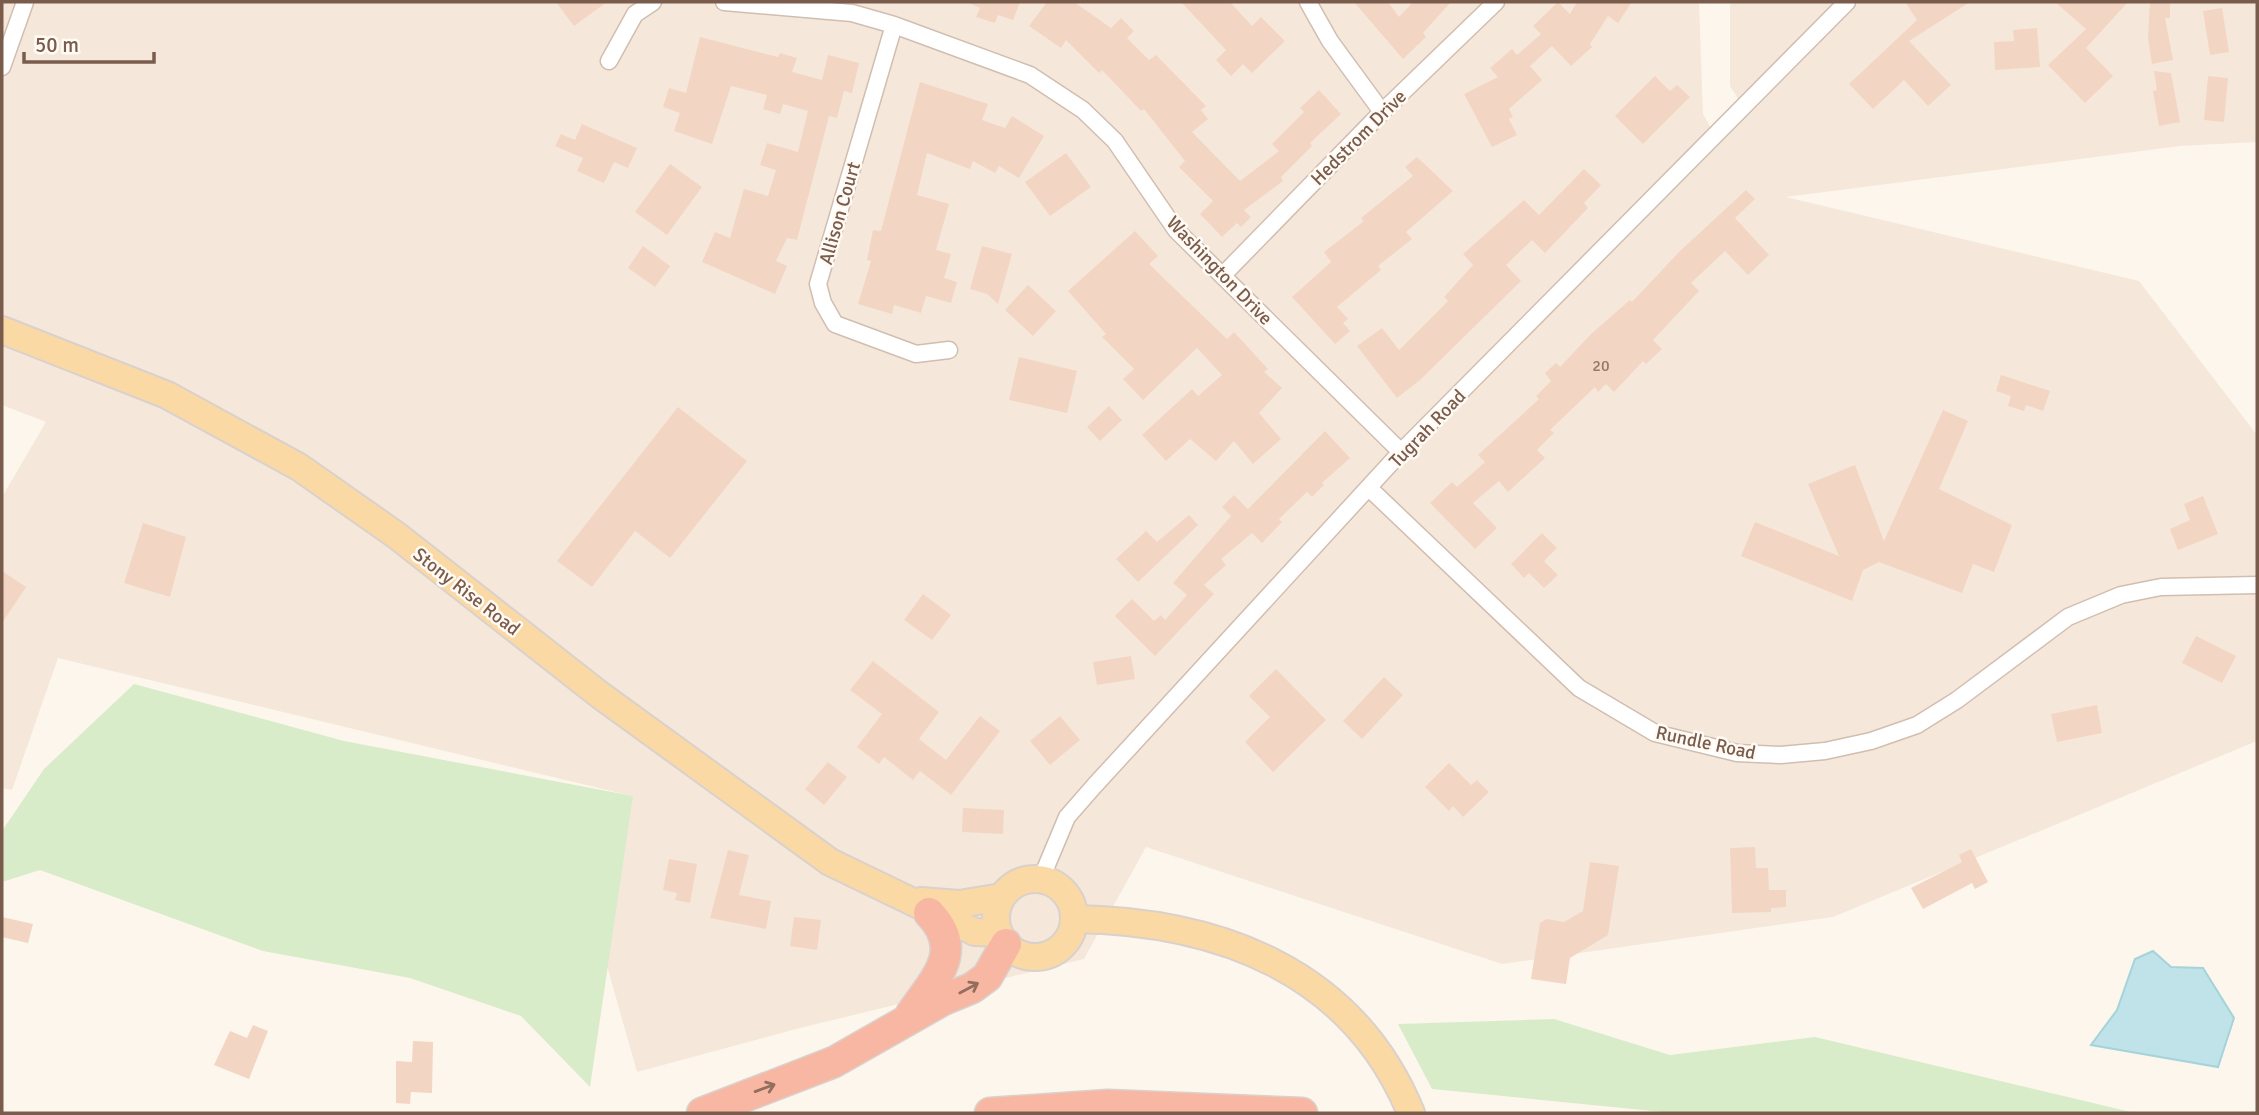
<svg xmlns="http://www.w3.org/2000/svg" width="2259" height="1115" viewBox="0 0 2259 1115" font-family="Signika,sans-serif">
<rect width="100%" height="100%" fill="#fdf6ec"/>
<path fill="#f5e8da" d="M2,2H1699L1703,114L1716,137L1744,108L1730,86V2H2257V142L2180,146L1786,197L2139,281L2257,435V741L1833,917L1502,964L1146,847L1084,959L796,1029L637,1072L607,966L632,796L58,658L12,790L2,788V497L46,422L2,405Z"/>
<path fill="#d8ecc9" d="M134,684L344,741L633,796L590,1087L521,1016L410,978L263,951L40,870L2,882V831L44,769Z
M1554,1019L1670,1055L1815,1037L2135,1113H1673L1432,1089L1398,1024Z"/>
<path fill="#bfe3e8" stroke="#a5d3da" stroke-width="2" d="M2153,951L2171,967L2203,968L2234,1018L2218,1067L2091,1045L2117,1010L2135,959Z"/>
<path fill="#f3d5c3" d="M556,2H607L574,26Z
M967,2H1020L1013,20L998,15L995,23L976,17L980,8Z
M1047,2H1074L1111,28L1121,18L1134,31L1127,38L1149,60L1156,55L1206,106L1201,110L1208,119L1192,132L1240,181L1279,151L1272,144L1304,112L1300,108L1319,90L1341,114L1310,143L1312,146L1281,177L1283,181L1244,210L1251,217L1241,227L1237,223L1222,237L1200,214L1213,201L1179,167L1185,161L1144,109L1141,111L1102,70L1099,73L1066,40L1061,48L1029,26Z
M1181,2H1230L1252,26L1261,17L1285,41L1252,73L1243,64L1231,76L1216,60L1226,50Z
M1354,2H1388L1399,17L1413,2H1451L1423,33L1426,37L1403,59Z
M1558,2L1570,14L1577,2H1632L1618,23L1608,16L1590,44L1592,47L1571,66L1552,46L1530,66L1542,80L1509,109L1513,117L1509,119L1517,135L1492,147L1464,94L1498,77L1490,68L1512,49L1517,55L1541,34L1533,26Z
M1905,2H1970L1909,41L1951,85L1928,106L1904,80L1873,109L1849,84L1917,20Z
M2055,2H2128L2086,48L2113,76L2085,103L2048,65L2086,29Z
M2150,2H2170V18H2165L2173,60L2152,64L2148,38Z
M2222,8L2229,52L2210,55L2203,11Z
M2037,28L2040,67L1995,70L1994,42L2014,41L2013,30Z
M700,37L778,57L780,53L797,58L792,72L822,80L828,55L859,63L852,93L844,91L837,118L829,116L797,240L787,238L776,261L787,266L775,294L702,262L715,232L730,238L744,189L768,196L776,170L760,165L767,143L798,152L808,111L783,104L780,114L763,109L767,95L731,86L712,144L674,131L680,113L663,107L669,88L686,93Z
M2154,71L2171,73L2180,122L2159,126L2153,91L2157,90Z
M1655,76L1670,91L1677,85L1690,97L1643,144L1615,116Z
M2208,76L2228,78L2224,122L2204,120Z
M920,82L988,104L982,120L1005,128L1012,116L1044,136L1019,178L999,166L995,173L973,161L970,169L927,153L917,195L949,204L936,250L951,254L944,278L957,282L951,303L926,296L921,313L894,305L892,314L858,304L871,261L867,260L873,230L881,231Z
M582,124L637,148L628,168L614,162L604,183L577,171L583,158L555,146L561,134L575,140Z
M1066,153L1091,187L1050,216L1025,182Z
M1417,157L1453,191L1406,232L1412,239L1378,266L1381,270L1337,307L1348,319L1343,323L1350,331L1335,344L1292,297L1331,262L1324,252L1364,221L1361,218L1413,176L1405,167Z
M670,164L702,187L667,235L635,212Z
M1584,169L1601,185L1584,203L1588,208L1545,253L1532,240L1506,265L1521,281L1420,380L1397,398L1357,346L1382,328L1399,350L1448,301L1444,297L1473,265L1463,254L1524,200L1539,215Z
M1746,190L1755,199L1735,218L1769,255L1748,275L1725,251L1691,283L1699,291L1653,340L1662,349L1646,364L1643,361L1614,392L1606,384L1598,392L1595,387L1550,430L1554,433L1537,450L1545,458L1508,492L1499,481L1473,503L1497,528L1475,549L1430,503L1452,482L1457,487L1485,462L1478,455L1539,399L1536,396L1551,381L1545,373L1556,363L1560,367L1591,334L1630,300L1632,302L1679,252Z
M1135,231L1158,256L1149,264L1227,339L1234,332L1268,369L1264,372L1282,388L1259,413L1281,439L1253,464L1234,441L1216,461L1190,439L1166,461L1142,435L1192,389L1198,396L1222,375L1197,348L1143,400L1123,379L1134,369L1102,337L1106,334L1068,291Z
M643,246L670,266L655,287L628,268Z
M982,246L1012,254L998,304L987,294L970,289Z
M1028,285L1056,311L1033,336L1005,310Z
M1019,357L1077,371L1067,413L1009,400Z
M2001,375L2050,391L2043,411L2026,405L2024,411L2008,406L2011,396L1996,391Z
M1109,406L1122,420L1100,441L1087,427Z
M678,407L747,461L670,558L635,531L592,587L557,561Z
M1943,410L1968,421L1939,489L2012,525L1994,572L1973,564L1962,593L1879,562L1863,570L1852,601L1741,556L1755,522L1839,556L1808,484L1855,465L1884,541Z
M1325,431L1350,458L1322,483L1324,485L1312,497L1307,492L1279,519L1282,522L1262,543L1252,533L1221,559L1226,565L1204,585L1214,594L1155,656L1115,616L1132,599L1154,621L1161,615L1165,620L1187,595L1173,583L1231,516L1222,507L1234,495L1248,509Z
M2203,496L2218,534L2178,550L2170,529L2190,520L2184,504Z
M1189,515L1198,525L1138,582L1116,559L1146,531L1157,542Z
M143,523L186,537L170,597L124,583Z
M1542,533L1557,548L1544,561L1558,575L1544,588L1529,573L1524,578L1511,564Z
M2,571L26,587L2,623Z
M923,594L951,615L932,640L904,620Z
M2196,636L2236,656L2222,683L2182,663Z
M1131,656L1135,679L1097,685L1093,662Z
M873,661L939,712L919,739L946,760L980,716L1000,731L951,795L920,771L913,780L884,757L879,764L857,747L882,714L850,690Z
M1276,669L1326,720L1273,772L1245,742L1270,717L1249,696Z
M1384,677L1403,695L1362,739L1343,721Z
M2097,705L2102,733L2057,742L2051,714Z
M1060,716L1080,740L1050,765L1030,741Z
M828,762L847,777L824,805L805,789Z
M1449,763L1471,785L1477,780L1489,792L1463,817L1453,806L1449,811L1425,787Z
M963,808L1004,810L1003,834L962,832Z
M1755,847L1756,868H1768L1769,890H1786V907L1771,908V912L1732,913L1730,848Z
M1971,849L1988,882L1975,889L1972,883L1923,909L1911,888L1962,862L1959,855Z
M728,850L749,855L739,895L771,901L766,929L710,918Z
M669,859L697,864L690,903L675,900L677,893L663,890Z
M1590,862L1619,866L1608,935L1570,958L1566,984L1531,979L1540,923L1547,919L1564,922L1583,911Z
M2,917L33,924L28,943L2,937Z
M794,917L821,920L817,950L790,946Z
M253,1025L268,1031L249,1079L214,1065L230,1031L247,1038Z
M413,1041L433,1042L432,1093L411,1092L410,1104L396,1103V1061L412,1062Z"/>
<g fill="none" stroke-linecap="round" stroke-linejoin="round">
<defs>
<path id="street" d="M724,2L852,13L894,25L1030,75L1083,110L1115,141L1176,230L1401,452
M1308,2L1330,41L1382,112
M894,25L818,284L823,303L835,324L916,354L949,350
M609,61L635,14L653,2
M2,67L25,2
M1223,275L1382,112L1496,2
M1370,489L1579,688L1655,733L1737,753L1781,755L1825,751L1871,741L1917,725L1957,700L2068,617L2121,595L2161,587L2257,585
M1041,879L1067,817L1095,785L1401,452L1847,2"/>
<path id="primary" d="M2,330L167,395L299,467L396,535L600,695L830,862L975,932L999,933
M996 918a39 39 0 1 1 78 0a39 39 0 1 1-78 0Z
M921,901L959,904L1002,897
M1074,919C1219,921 1353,971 1411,1113"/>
<path id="highway" d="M911,1014C934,980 966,951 929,913
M702,1113L834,1062L943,1000L972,988L987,977L1006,944
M990,1113L1108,1105L1302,1113"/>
</defs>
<use href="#street" stroke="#d1beb0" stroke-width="19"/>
<use href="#primary" stroke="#dad1cd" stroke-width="30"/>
<use href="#highway" stroke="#dad1cd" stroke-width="33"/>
<use href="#street" stroke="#fff" stroke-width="16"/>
<use href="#primary" stroke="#fbd9a5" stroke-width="26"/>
<use href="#highway" stroke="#f7b7a3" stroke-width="30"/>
</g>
<defs><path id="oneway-shaft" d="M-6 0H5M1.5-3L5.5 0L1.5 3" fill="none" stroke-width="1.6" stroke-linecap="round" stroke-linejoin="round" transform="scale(1.75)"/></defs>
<g stroke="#936e5e">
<use href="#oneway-shaft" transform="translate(969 988) rotate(-28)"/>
<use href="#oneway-shaft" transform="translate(765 1088) rotate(-20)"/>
</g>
<g text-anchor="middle" stroke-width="5" stroke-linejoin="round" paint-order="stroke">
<g font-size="16" fill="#987a6a">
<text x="1601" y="371">20</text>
</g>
<g font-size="19" fill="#7a5c4d" stroke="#fffaf3">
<text transform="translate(1358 137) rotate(-45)" y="7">Hedstrom Drive</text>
<text transform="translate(839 213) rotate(-74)" y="7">Allison Court</text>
<text transform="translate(1220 270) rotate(46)" y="7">Washington Drive</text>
<text transform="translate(1427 428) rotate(-46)" y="7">Tugrah Road</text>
<text transform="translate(467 591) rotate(38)" y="7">Stony Rise Road</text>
<text transform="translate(1706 742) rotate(12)" y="7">Rundle Road</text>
</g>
</g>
<rect width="2259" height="1115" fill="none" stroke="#7a5c4d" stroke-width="7"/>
<path d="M24 52v10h130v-10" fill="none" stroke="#7a5c4d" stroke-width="3.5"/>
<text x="35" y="52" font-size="21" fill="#7a5c4d" stroke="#fffaf3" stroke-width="5" paint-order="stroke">50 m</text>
</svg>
